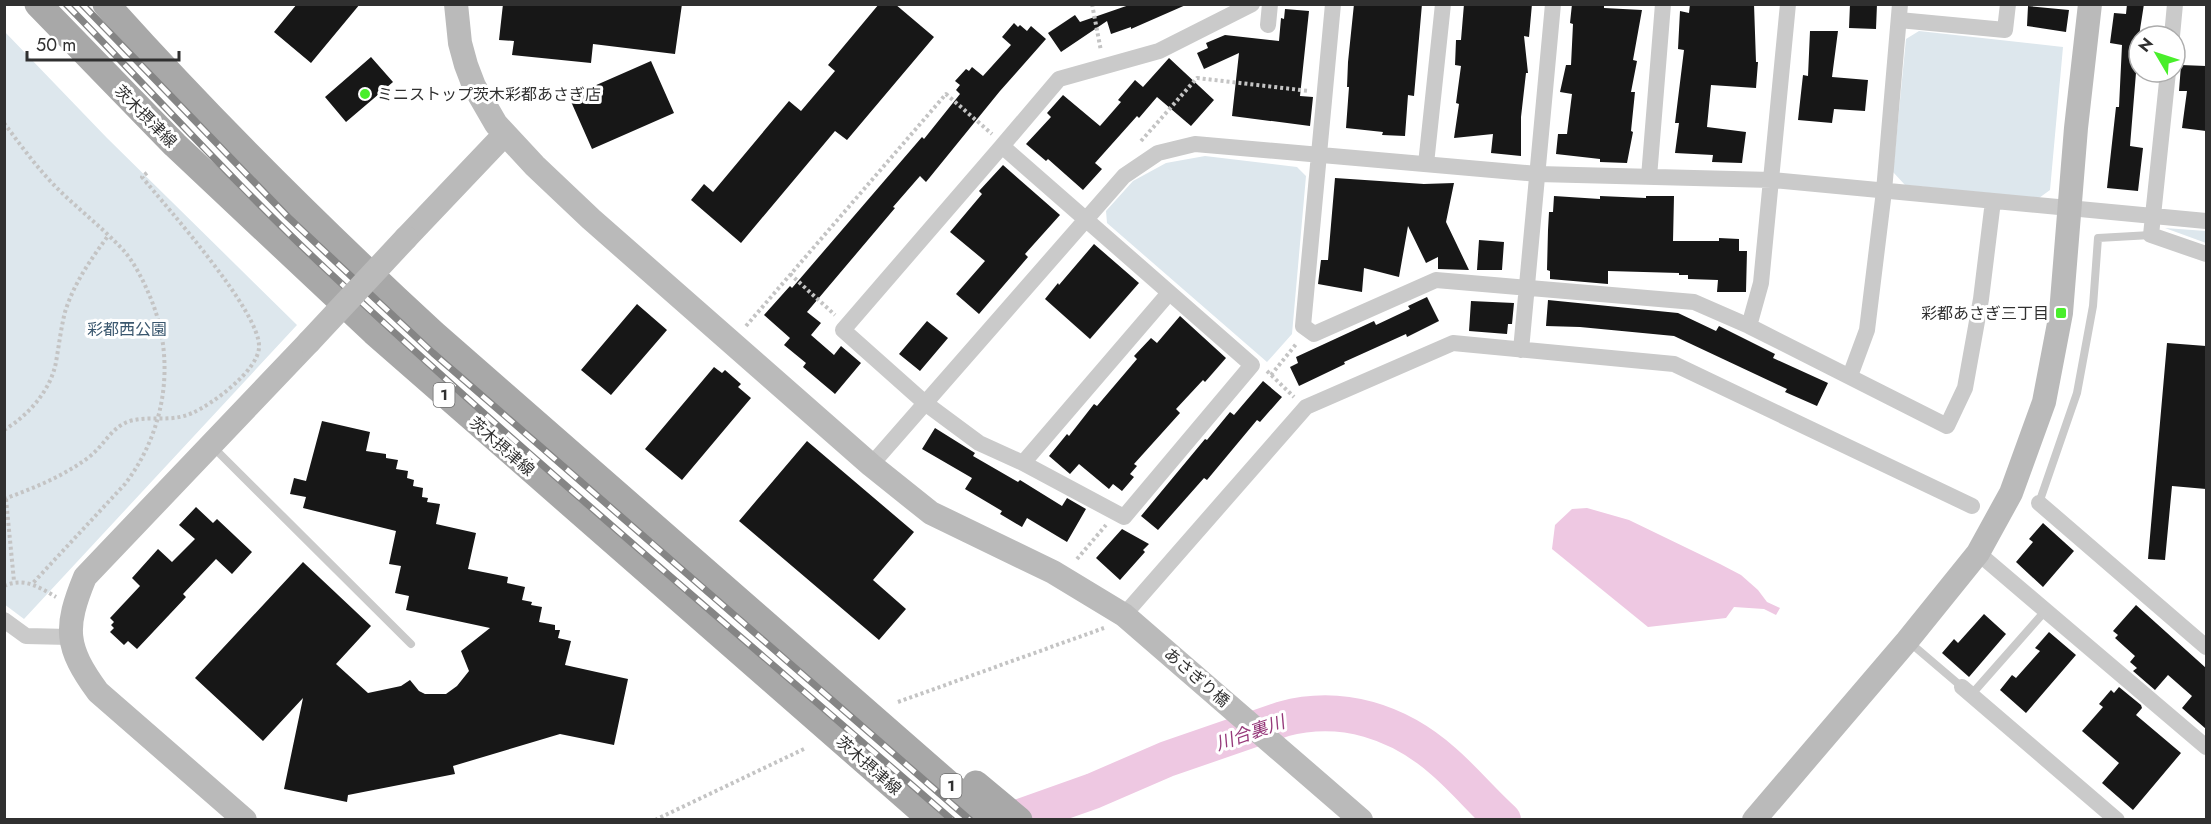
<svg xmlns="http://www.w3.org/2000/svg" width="2211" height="824" viewBox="0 0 2211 824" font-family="Jost,'Noto Sans JP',sans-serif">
<rect width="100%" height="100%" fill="#fff"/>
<path fill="#dde7ed" d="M4,31L107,138L297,325L24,619L4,604Z
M1919,31L2063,47L2050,190L2039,198L1905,185L1893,172L1906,39Z
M1205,156L1297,167L1306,176L1292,334L1267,362L1107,223L1106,211L1133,181L1166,163Z
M2165,228L2206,231V243Z"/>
<path fill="#eec8e2" d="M1587,508L1629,520L1720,564L1741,575L1758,590L1767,602L1780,608L1776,615L1764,609L1734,607L1726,618L1648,627L1552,549L1555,525L1572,509Z"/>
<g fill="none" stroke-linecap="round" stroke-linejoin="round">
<path stroke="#eec8e2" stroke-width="36" d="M1011,820L1093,791L1167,759L1283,719C1342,703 1399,722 1443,761C1464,779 1482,801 1503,820"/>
</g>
<path fill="#171717" d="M297,4H360L311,63L274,32Z
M503,4H682L675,54L593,44L591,63L512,55L514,41L499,40Z
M879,4H895L934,37L847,140L835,131L741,243L691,200L704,184L713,192L789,101L801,111L835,71L828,65Z
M1132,4H1188L1131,29V27L1111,34L1107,21L1061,52L1048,33L1075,15L1080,22Z
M1354,4H1422L1414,96L1408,95L1405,136L1382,135L1383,132L1346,128L1349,87H1347L1348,62Z
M1464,4H1532L1529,37L1524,36L1528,73H1526L1521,117V156L1491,153L1493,134L1454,138L1459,104L1456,103L1461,66L1455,65L1456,40H1461Z
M1572,4H1604V8L1642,10L1633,60L1637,61L1631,92H1635L1631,131L1633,132L1627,163L1600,162V159L1556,154L1558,134H1567L1572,94L1560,92L1566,65H1571L1573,24L1570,23Z
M1690,4H1754L1756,62H1758L1756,88L1711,85L1707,127L1746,132L1742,163L1712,162L1713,155L1675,153L1679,123H1675L1684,50L1678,49L1680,11L1689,13Z
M1850,4H1877L1876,29L1849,28Z
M2127,4H2144L2139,36L2130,146L2143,148L2138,191L2107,188L2116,107H2119L2122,45L2110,43L2114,13L2126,14Z
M2028,6L2069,10L2066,32L2027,26Z
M1285,9L1309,11L1300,96L1313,97L1310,126L1232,116L1239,53L1204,69L1197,53L1208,48L1206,43L1225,35L1279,41L1281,18L1284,19Z
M1014,23L1018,27L1020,25L1027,31L1031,26L1046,39L1000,91L926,182L920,176L893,207L895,208L807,312L821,323L811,335L834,355L841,346L861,363L835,394L803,367L806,363L784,345L790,338L764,315L790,286L792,288L922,137L924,139L960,94L956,90L960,85L955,81L966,69L969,71L972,67L983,76L1011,45L1002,37Z
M1810,31H1838L1832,77L1868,80L1865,111L1834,109L1832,123L1798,120L1803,75L1808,76Z
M371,57L393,82L346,122L325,97Z
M1169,58L1214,100L1191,126L1157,97L1139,118L1137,116L1095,163L1102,169L1083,190L1048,159L1046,161L1026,144L1051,117L1047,113L1063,95L1100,126L1121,102L1118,100L1135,80L1143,87Z
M651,61L674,113L592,149L569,97Z
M2181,65L2206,66V131L2182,128L2187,91H2179Z
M1003,165L1060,215L1025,254L1028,257L979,314L956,294L985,261L950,232L982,194L979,191Z
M1335,178L1424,184L1454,183L1446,222L1469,270L1438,269V257L1426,263L1408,226L1399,277L1364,268L1362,292L1318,284L1321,260H1328Z
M1554,196L1600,199V196L1646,198V196H1674L1673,241H1719V238L1739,239V251H1747L1746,292H1717L1718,280L1688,279V275H1679V273L1608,271V284L1550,279V271L1547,270L1548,230L1549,212H1553Z
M1479,240L1504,242L1502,270H1477Z
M1094,244L1139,283L1090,339L1045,299L1058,283L1059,285Z
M1427,297L1439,321L1407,337L1406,334L1344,362L1345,364L1299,386L1290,367L1298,363L1296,357L1374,321L1376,325L1410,309L1408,306Z
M1548,300L1678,313L1716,331L1719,326L1775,354L1773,358L1828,383L1817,406L1785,392L1787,389L1674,336L1580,327L1546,326Z
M1471,301L1514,303L1512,324H1508L1507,334L1469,331Z
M637,304L667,330L611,395L581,370Z
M1180,316L1226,358L1205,382L1203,380L1176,409L1180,413L1134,464L1137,466L1130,474L1134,477L1122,491L1113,484L1109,489L1079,464L1070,474L1049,456L1067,434L1069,436L1094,404L1097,406L1137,359L1134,356L1151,338L1157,343Z
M927,321L948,338L920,371L899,354Z
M2167,343L2206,346V489L2172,486L2165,560L2148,559Z
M714,367L722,373L725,370L741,384L738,387L751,398L682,480L645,449Z
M1263,381L1282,397L1260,422L1257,420L1207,480L1204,478L1158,530L1141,516L1205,439L1207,440L1230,412L1234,415Z
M322,421L370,432L366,451L386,454V458L398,460L396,469L408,471L407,478L414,480L413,486L423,488L422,497L428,498L427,502L440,504L436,524L476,533L468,569L508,577L507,583L525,587L522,600L532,602L531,605L542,607L539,622L555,625V630H560L558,638L571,641L565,665L628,679L614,745L560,734L453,766L455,774L348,795L347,802L284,789L303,698L263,741L195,678L303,562L371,626L336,664L368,693L401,686L410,680L419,691L425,694H446L457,686L469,671L461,651L490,628L406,610L409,596L395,593L401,566L389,564L396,531L303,508L306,497L290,494L294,478L306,481Z
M935,428L975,453L973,456L1018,482L1020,480L1062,506L1067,498L1086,509L1067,542L1027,518L1022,527L1000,514L1002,511L965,489L972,478L922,449Z
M807,441L914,532L873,580L906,609L879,640L739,521Z
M196,507L213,523L217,519L252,552L232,574L216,559L183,594L186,597L137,649L128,641L124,645L110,632L114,628L111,625L114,622L110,618L140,586L132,578L158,549L172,562L195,539L179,525Z
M2043,523L2074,551L2043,587L2016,562L2033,542L2029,539Z
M1122,529L1149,544L1143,550L1145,552L1120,580L1096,558Z
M2136,605L2206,668V729L2182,708L2192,696L2168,675L2155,690L2133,671L2137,668L2130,662L2135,656L2115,638L2118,635L2113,631Z
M1984,614L2006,634L1969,677L1942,653L1954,639L1958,643Z
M2049,632L2076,655L2026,713L2000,690L2012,675L2016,678L2040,651L2035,648Z
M2119,687L2141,705L2142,708L2136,715L2181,753L2133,810L2102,783L2119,763L2082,731L2103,707L2099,704L2111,690L2114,693Z"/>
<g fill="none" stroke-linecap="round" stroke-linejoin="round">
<path stroke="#c4c4c4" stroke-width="4" stroke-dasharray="3 3" stroke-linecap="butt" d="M1092,4L1101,51
M4,123C22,147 40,172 62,193C83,213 106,231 125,252C134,263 142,278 148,292C177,356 167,429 125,484L33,583
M1141,141L1197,78L1309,91
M790,274L835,315
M746,326L946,94L992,134
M1267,371L1294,397
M1271,375L1297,343
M4,430C28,416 51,390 56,362C59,345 61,328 65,312C74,283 91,259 108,236
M4,499C34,488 64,476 89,457C104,446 111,427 130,421C151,415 170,423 192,413C213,404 257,371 259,348C262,313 167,208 142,177L148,172
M6,499L14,581
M1077,559L1106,525
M4,586C24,577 39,587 56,597
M898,702L1104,628
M655,820L804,749"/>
<path stroke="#cacaca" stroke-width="8" d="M213,447L411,644
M2039,503L2077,393L2093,306L2098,238L2151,235
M1908,641L1962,687
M1971,695L2046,610"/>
<path stroke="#cacaca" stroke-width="16" d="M1333,4L1303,326L1314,334L1436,280L1694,302L1749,326L1947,426L1965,388L1981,299L1993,201
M1899,20L2005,30L2008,4
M1268,25L1270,4
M2172,36L2175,4
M2168,72L2151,235L2206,254
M1002,146L1252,365L1124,517L1023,463L979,443L925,403L843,330Z
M1002,146L1059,79L1159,51L1252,4
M1426,164L1443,4
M1649,177L1663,4
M1749,326L1761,283L1788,4
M1521,350L1553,4
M1850,376L1867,330L1884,191L1900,4
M1023,463L1169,293
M871,465L1124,176L1158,153L1195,144L1538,174L1772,180L2206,221
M2039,503L2206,647
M1978,553L2206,747
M1124,615L1306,407L1453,343L1674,364L1972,506
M4,620L26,636L69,637
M1962,687L2117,820"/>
<path stroke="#bababa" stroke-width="24" d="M456,4L460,43L466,65L474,86L496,124L535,166L591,219L871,465L931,513L1053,572L1124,615L1361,820
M406,238L504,135
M245,820L98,692C65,647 64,628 85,577L309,342
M1754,820L1907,641L1978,553L2011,493L2044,402L2061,313L2076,128L2090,4"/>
<path stroke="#a8a8a8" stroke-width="27" d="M38,4L175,145L374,332L932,820
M106,4C210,120 320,229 434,334L990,820
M976,784L1019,820"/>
<defs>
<path id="rail" d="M66,4C154,94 238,187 329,272C531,461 744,638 952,820
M82,4L288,217L433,353L970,820"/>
</defs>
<use href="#rail" stroke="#858585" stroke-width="7"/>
<use href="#rail" stroke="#fff" stroke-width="4.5" stroke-dasharray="14" stroke-linecap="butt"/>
<path stroke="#bababa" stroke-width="24" d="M309,342L406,238"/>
</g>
<g fill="#49ee2b" stroke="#fff" stroke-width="2">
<circle cx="365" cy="94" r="6"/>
<rect x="2055" y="307" width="12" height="12" rx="3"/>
</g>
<g text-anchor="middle" stroke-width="6" stroke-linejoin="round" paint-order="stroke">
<g fill="#fff" stroke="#6e6e6e" stroke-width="1.5">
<rect x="433.5" y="383" width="21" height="24" rx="4.5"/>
<rect x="940.5" y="774" width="21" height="24" rx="4.5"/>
</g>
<g font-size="15" font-weight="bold" fill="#303030">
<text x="444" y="400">1</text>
<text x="951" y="791">1</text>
</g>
<g font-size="16" fill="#303030" stroke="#fff" text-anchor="start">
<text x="377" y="100">ミニストップ茨木彩都あさぎ店</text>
<text x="2049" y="319" text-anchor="end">彩都あさぎ三丁目</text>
</g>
<g font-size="16" fill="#303030" stroke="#fff">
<text transform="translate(146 116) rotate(45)" y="6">茨木摂津線</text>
<text transform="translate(502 446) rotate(41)" y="6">茨木摂津線</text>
<text transform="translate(1197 677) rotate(41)" y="6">あさぎり橋</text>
<text transform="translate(869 765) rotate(41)" y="6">茨木摂津線</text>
</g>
<g font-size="16" fill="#3a576e" stroke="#fff">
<text x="127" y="335">彩都西公園</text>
</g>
<g font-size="18" font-style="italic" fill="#96397a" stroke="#fff">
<text transform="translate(1250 733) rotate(-19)" y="6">川合裏川</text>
</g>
</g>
<rect width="2211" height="824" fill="none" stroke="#303030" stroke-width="12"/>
<g transform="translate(2157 54) rotate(309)"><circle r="28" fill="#ffffff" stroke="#acacac" stroke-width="1.5"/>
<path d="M0-4.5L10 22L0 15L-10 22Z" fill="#49ee2b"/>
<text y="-9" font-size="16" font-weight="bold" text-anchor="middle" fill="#303030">N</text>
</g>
<path d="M27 51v9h152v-9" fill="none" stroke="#303030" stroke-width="3"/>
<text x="36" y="51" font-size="18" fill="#303030" stroke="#ffffff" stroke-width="4.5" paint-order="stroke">50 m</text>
</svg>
